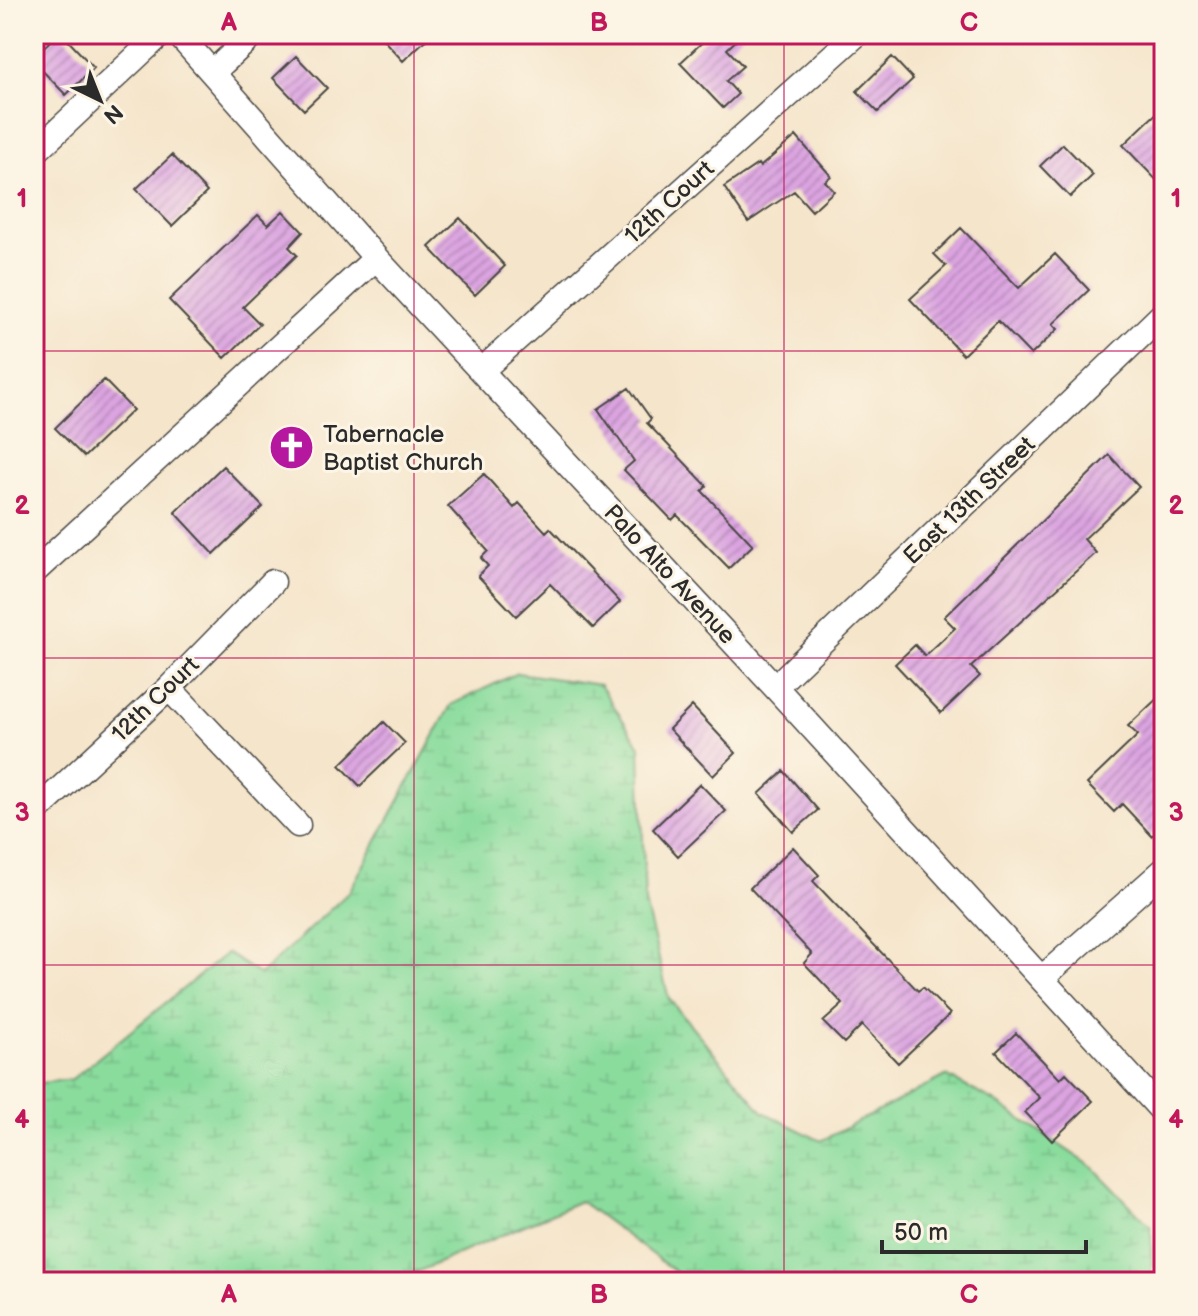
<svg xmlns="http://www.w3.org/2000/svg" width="1198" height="1316" viewBox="0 0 1198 1316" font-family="'Balsamiq Sans',sans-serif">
<defs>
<pattern id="wetland-marsh" width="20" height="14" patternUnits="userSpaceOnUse" patternTransform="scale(2)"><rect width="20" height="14" fill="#8adc9d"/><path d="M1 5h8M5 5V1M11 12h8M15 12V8" fill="none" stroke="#77bd87"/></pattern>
<pattern id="building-hatch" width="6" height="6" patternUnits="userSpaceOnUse" patternTransform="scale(2)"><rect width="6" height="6" fill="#dca4e1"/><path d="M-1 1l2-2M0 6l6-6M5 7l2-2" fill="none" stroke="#b386b7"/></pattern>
</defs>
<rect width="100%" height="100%" fill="#fcf5e5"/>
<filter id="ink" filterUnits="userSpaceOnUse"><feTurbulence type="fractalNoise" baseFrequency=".0125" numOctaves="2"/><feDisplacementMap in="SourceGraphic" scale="16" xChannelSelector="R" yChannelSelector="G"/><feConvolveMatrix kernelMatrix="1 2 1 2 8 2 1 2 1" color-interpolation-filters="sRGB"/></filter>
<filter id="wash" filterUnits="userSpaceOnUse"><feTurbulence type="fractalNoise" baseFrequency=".006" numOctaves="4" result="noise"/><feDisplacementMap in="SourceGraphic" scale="32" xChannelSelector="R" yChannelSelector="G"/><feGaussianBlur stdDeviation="1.8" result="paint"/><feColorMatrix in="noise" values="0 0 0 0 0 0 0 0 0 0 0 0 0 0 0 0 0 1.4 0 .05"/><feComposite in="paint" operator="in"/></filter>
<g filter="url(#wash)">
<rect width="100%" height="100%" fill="#f5e5cb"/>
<path fill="url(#wetland-marsh)" stroke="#5a8464" stroke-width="2" d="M517,673L600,685L640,746L645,903L669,999L763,1112L821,1141L946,1076L994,1101L1094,1168L1151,1227L1152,1282H689L580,1201L394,1282H34V1084L72,1079L227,953L260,975L349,892L451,705Z"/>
<g id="blocks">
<path fill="url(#building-hatch)" d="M58,34H62L94,68L66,95L34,62V56Z
M378,34H432L403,61Z
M711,34H743L727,49L743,66L726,81L738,94L723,108L680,63Z
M296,56L327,88L304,110L273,78Z
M892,57L913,79L878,112L857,91Z
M1164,106V188L1123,145Z
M796,136L831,176L825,181L834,191L812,211L794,191L748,222L724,187L758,164L760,167Z
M1063,144L1093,175L1070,197L1040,166Z
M172,155L207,192L172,226L136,189Z
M283,211L303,232L289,247L297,255L243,307L260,324L225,358L169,300L258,215L268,225Z
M460,218L505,266L475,295L429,247Z
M961,228L1019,288L1055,254L1089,290L1053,324L1058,329L1031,355L998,321L963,355L910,299L946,266L934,254Z
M104,380L133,410L84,457L55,428Z
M629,388L651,419L647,423L707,486L702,491L753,545L729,568L677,515L672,520L624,470L634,461L598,409Z
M1109,455L1139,487L1084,539L1096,553L971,667L980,676L941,713L895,664L915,645L925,656L955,628L944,617Z
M223,466L263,507L214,554L175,512Z
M484,474L514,508L519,503L546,532L550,528L620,602L593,628L550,584L516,616L478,576L488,566L481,558L488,551L448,506Z
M1164,692V824L1152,836L1122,804L1114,812L1087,784L1138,735L1128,726Z
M692,706L736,753L713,776L669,729Z
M384,722L405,743L360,786L340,765Z
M784,771L818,810L793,832L759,794Z
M700,784L726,811L678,856L653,829Z
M793,847L819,875L813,881L918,991L923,987L950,1014L898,1063L862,1025L844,1043L823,1022L843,1004L804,963L812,954L750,888Z
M1016,1033L1060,1079L1066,1073L1093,1101L1052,1141L1025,1112L1040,1098L996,1052Z"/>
</g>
</g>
<g filter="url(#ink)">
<use href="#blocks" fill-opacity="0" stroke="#494743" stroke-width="2"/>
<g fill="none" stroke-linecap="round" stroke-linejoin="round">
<defs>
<path id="street" d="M178,34L376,258L775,687L1164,1113
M213,72L254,34
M34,153L161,34
M481,371L857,34
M34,572L376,258
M775,687L1164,313
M169,688L298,825
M34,813L169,688L273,582
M1042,978L1164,870"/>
</defs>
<use href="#street" stroke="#494743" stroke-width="27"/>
<use href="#street" stroke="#fff" stroke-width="24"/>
</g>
</g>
<path fill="none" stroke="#c2185b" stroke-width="2" stroke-opacity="0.55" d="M414,34V1282M784,34V1282M34,351H1164M34,658H1164M34,965H1164"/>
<defs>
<symbol id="church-disc" viewBox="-11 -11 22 22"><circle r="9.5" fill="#b5179e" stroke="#fcf5e5"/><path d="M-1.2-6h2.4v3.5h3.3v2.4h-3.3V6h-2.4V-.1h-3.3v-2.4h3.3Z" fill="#fff"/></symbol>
</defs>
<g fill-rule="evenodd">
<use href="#church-disc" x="266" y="422" width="51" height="51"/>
</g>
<g text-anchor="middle" stroke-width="6" stroke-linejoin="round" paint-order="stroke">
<g font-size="24" fill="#2b2b2b" stroke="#fcf5e5">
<text transform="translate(669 202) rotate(-42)" y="8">12th Court</text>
<text transform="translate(969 500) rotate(-44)" y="8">East 13th Street</text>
<text transform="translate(670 574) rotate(47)" y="8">Palo Alto Avenue</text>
<text transform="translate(155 699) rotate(-44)" y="8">12th Court</text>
</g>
<g font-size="24" fill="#2b2b2b" stroke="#fcf5e5" text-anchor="start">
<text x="323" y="442">Tabernacle<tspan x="323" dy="28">Baptist Church</tspan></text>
</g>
</g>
<rect width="1198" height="1316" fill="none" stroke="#fcf5e5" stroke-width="88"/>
<g transform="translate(100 100) rotate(137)" stroke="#fcf5e5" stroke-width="6" paint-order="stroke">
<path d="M0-6L14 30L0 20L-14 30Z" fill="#2b2b2b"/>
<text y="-12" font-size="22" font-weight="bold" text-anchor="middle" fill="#2b2b2b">N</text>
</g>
<path d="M882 1240v12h204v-12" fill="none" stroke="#2b2b2b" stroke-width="4"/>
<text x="894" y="1240" font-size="24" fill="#2b2b2b" stroke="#fcf5e5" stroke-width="6" paint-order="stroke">50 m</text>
<rect x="44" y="44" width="1110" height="1228" fill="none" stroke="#c2185b" stroke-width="3"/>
<g font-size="26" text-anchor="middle" font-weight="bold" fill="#c2185b">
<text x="229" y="31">A</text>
<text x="599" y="31">B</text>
<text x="969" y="31">C</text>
<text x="22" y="207">1</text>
<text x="1176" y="207">1</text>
<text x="22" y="514">2</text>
<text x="1176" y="514">2</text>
<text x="22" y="821">3</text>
<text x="1176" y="821">3</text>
<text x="22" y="1128">4</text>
<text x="1176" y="1128">4</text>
<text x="229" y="1303">A</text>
<text x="599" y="1303">B</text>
<text x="969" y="1303">C</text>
</g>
</svg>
